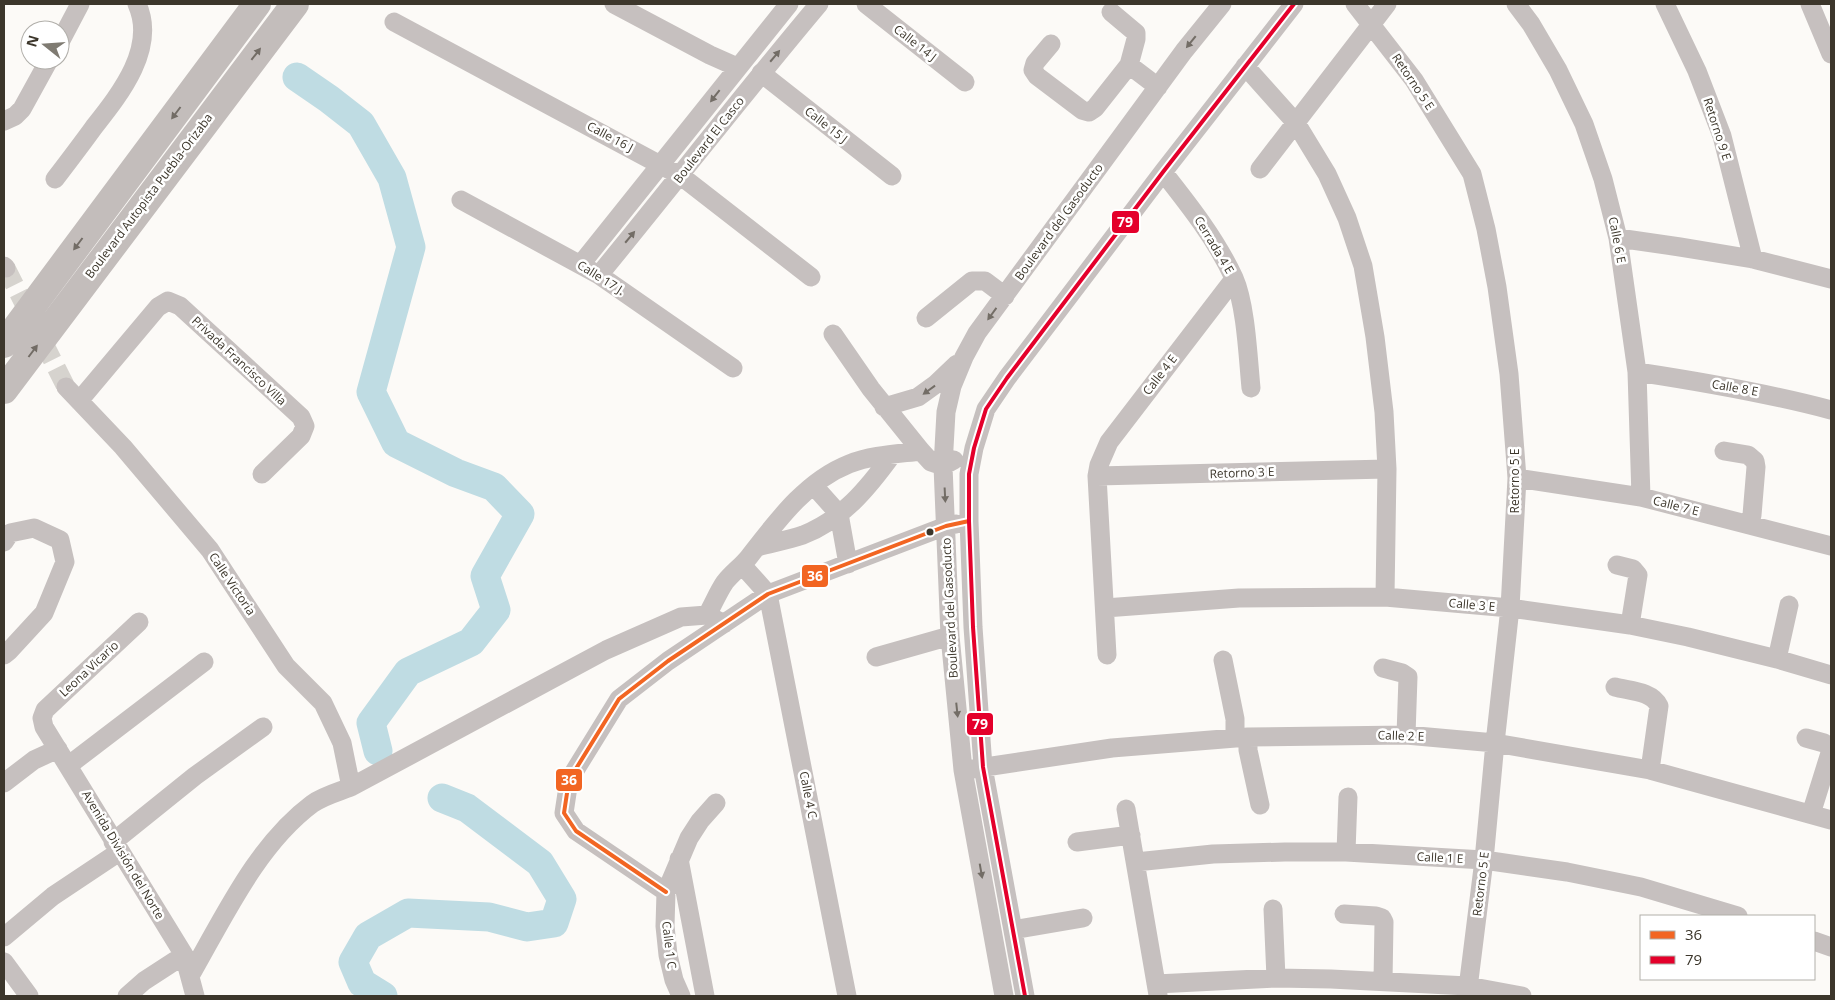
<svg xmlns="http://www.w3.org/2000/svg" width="1835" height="1000" viewBox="0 0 1835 1000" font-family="'Open Sans',sans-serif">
<rect width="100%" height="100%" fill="#fcfaf7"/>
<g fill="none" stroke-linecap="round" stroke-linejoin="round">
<path stroke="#bfdce3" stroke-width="29" d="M297,77L329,99L361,124L392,178L411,247L371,392L396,443L456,473L494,487L520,514L485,576L496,610L471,642L408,672L371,723L378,751
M383,996L362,983L353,962L368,936L408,913L489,917L527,927L554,923L562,899L540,863L467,808L442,798"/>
<path stroke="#d6d3ce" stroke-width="19" stroke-dasharray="19 9" stroke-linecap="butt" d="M6,268L66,387"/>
<path stroke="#c6c0bf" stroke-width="19" d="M614,4L710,55L737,67
M866,4L965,82
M1355,4L1414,80L1472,174L1486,229L1497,287L1509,374L1517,478L1510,608L1495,743L1484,860L1467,996
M1516,4L1531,24L1558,70L1584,124L1603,179L1618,238L1637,372L1641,497
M1665,4L1697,71L1722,136L1753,259
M1810,4L1831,54
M1111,12L1136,33V39L1129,65
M394,22L681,176L811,277
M60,42L80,4
M1051,44L1035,63L1033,70L1037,76L1082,110L1089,112L1095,108L1129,65L1158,87
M1245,66L1296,123L1327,174L1347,218L1363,266L1375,337L1384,412L1387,469L1385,597
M761,73L892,176
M4,121L15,116L22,109L49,60
M1260,169L1387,4
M1163,172C1189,205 1216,239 1234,278C1246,305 1248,358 1251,388
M55,179C68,162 81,145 94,127C120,94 157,48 137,4
M461,200L599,275L733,368
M1618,238L1680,247L1753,259L1831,279
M581,264L789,4
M4,266L6,268
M599,275C673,185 744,93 819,4
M926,318L972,281H985L1005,296
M833,334L871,389L921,451L931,462L943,466L954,460
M1637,372C1703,382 1767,393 1831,410
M66,387L123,447L210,550L286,666L323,703L342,743L351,787
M79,401L158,307L168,301L180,306L301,417L305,426L301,436L262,474
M884,407L918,397L936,384L957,364
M1724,451L1748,455L1755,461L1756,467L1752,515L1749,525
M1097,476L1387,469
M1517,478L1641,497L1831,546
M814,486L839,514L848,564
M4,542L10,533L34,528L60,540L65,562L44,613L9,651L4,655
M757,547C772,543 788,540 803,535C842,520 868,488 892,455
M742,565L768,594
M1617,565L1633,569L1638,575L1630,625
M768,594L847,996
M1105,608L1239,598L1385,597L1510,608L1630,625L1688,637L1777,659L1831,675
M707,615C713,605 718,592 725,582C732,573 742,566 749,557C777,521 806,481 849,464C872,455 897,454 921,451
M139,622L45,710L42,718L44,727L184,955L195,996
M1107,655L1097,476L1099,465L1109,442L1234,279
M876,657L950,636
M1777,659L1789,605
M1223,660L1235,719V738
M1383,668L1402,673L1408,677L1406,735
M1615,687C1630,691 1652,691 1659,706L1650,770
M1248,737V750L1260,805
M1806,738L1824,743L1829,747L1830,753L1811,814
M69,765L204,662
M972,769L1112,748L1248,737L1406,735L1495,743L1650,770L1831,820
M4,783L34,760L58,749
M1126,809L1158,995
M113,842L195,776L263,727
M1077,842L1131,835
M1346,852L1348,797
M679,859L705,996
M1136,862L1213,854L1285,852H1346L1484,860L1567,872L1641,887L1738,916
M666,892L576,831L564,813L569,780L619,699L668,661L768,594L946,526L956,524
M1273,909L1276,978
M1344,914L1376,916L1382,918L1384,922L1383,981
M1013,930L1083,918
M4,937L53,896L119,852
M1814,941L1831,947
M4,962L29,996
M190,976C224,917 257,845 312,804C323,796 338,792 351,787L606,650L681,617L707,615L724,624
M1156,984L1276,978L1331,979L1468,986L1522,996
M127,996L144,981L184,955
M681,996L674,980L668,955L665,926L666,892L689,838L700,821L716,803
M1004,996L963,770L950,636L943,466L946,412L952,386L964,357L977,333L1184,51L1222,4
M1025,996L983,767L973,627L969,521V474L974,448L986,409L1007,378L1163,172L1294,4"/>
<path stroke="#c3bdbb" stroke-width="28" d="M4,344L257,4
M4,390L295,4"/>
<defs>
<path id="bus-1" d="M666,892L576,831L564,813L569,780L619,699L668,661L768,594L946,526L969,521"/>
<path id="bus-2" d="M1025,996L983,767L973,627L969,521V474L974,448L986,409L1007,378L1163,172L1294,4"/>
</defs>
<use href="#bus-1" stroke="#fff" stroke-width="8"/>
<use href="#bus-2" stroke="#fff" stroke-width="8"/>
<use href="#bus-1" stroke="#f26522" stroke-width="4"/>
<use href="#bus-2" stroke="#e4002b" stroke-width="4"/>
</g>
<defs><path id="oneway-solid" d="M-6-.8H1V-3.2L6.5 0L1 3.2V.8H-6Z" transform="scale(1.25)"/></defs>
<g fill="#736d66">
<use href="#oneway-solid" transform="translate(1191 42) rotate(129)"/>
<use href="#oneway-solid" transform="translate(775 56) rotate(-50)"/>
<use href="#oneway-solid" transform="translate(715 96) rotate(128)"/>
<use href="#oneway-solid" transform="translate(630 237) rotate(-50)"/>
<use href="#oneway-solid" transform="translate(992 314) rotate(126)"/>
<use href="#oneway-solid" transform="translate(929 390) rotate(144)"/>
<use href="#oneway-solid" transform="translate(945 495) rotate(87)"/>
<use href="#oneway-solid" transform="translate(957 710) rotate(84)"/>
<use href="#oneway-solid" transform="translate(981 871) rotate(80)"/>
</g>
<g fill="#726c65">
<use href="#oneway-solid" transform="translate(256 54) rotate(-52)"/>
<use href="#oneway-solid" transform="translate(176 113) rotate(127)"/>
<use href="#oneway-solid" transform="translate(78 244) rotate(127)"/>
<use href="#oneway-solid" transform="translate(33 351) rotate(-53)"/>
</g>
<circle fill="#3c362b" stroke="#fff" stroke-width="2" cx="930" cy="532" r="4.5"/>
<g text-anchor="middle" stroke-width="5" stroke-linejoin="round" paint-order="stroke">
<g font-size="12" fill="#3c362b" stroke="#fff">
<text transform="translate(915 43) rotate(38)" y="4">Calle 14 J</text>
<text transform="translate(1413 82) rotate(56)" y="4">Retorno 5 E</text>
<text transform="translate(826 125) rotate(38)" y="4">Calle 15 J</text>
<text transform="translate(1717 129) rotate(72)" y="4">Retorno 9 E</text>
<text transform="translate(610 137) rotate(28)" y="4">Calle 16 J</text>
<text transform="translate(709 140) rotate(-52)" y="4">Boulevard El Casco</text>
<text transform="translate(149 196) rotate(-53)" y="4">Boulevard Autopista Puebla-Orizaba</text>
<text transform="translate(1059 222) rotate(-54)" y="4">Boulevard del Gasoducto</text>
<text transform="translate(1617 240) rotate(79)" y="4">Calle 6 E</text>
<text transform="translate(1214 245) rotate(59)" y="4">Cerrada 4 E</text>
<text transform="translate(601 278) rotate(32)" y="4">Calle 17 J.</text>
<text transform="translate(239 361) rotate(43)" y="4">Privada Francisco Villa</text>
<text transform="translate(1160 375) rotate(-52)" y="4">Calle 4 E</text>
<text transform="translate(1735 388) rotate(10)" y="4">Calle 8 E</text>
<text transform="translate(1242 473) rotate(-2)" y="4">Retorno 3 E</text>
<text transform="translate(1515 481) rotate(-90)" y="4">Retorno 5 E</text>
<text transform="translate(1676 506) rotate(14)" y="4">Calle 7 E</text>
<text transform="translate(232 584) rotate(56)" y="4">Calle Victoria</text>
<text transform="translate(1472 605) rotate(5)" y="4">Calle 3 E</text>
<text transform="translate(950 608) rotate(-93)" y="4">Boulevard del Gasoducto</text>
<text transform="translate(89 669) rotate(-43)" y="4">Leona Vicario</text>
<text transform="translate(1401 736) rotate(2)" y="4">Calle 2 E</text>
<text transform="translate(808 795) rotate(79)" y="4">Calle 4 C</text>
<text transform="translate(123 855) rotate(59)" y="4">Avenida División del Norte</text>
<text transform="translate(1440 858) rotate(3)" y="4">Calle 1 E</text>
<text transform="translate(1481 884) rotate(-83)" y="4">Retorno 5 E</text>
<text transform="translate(669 945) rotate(83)" y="4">Calle 1 C</text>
</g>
</g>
<g stroke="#fff" stroke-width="2">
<rect x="1111" y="210" width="29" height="24" rx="5" fill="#e4002b"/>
<rect x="801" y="564" width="28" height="24" rx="5" fill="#f26522"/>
<rect x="966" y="712" width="28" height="24" rx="5" fill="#e4002b"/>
<rect x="555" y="768" width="28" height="24" rx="5" fill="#f26522"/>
</g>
<g font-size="14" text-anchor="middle" font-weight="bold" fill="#fff">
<text x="1125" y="227">79</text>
<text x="815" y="581">36</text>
<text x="980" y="729">79</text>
<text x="569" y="785">36</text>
</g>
<rect width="1835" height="1000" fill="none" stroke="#3c362b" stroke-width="10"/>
<rect x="1640" y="915" width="175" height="65" fill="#ffffff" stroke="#b1afaa"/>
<rect x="1650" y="931" width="25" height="8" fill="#f26522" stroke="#b1afaa"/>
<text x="1685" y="940" font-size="15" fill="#3c362b">36</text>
<rect x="1650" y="956" width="25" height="8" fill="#e4002b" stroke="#b1afaa"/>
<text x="1685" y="965" font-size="15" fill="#3c362b">79</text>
<g transform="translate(45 45) rotate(287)"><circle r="24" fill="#ffffff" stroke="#b1afaa"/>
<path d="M0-4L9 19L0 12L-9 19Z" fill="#7f7b72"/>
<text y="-8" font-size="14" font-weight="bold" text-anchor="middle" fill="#3c362b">N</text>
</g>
</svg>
